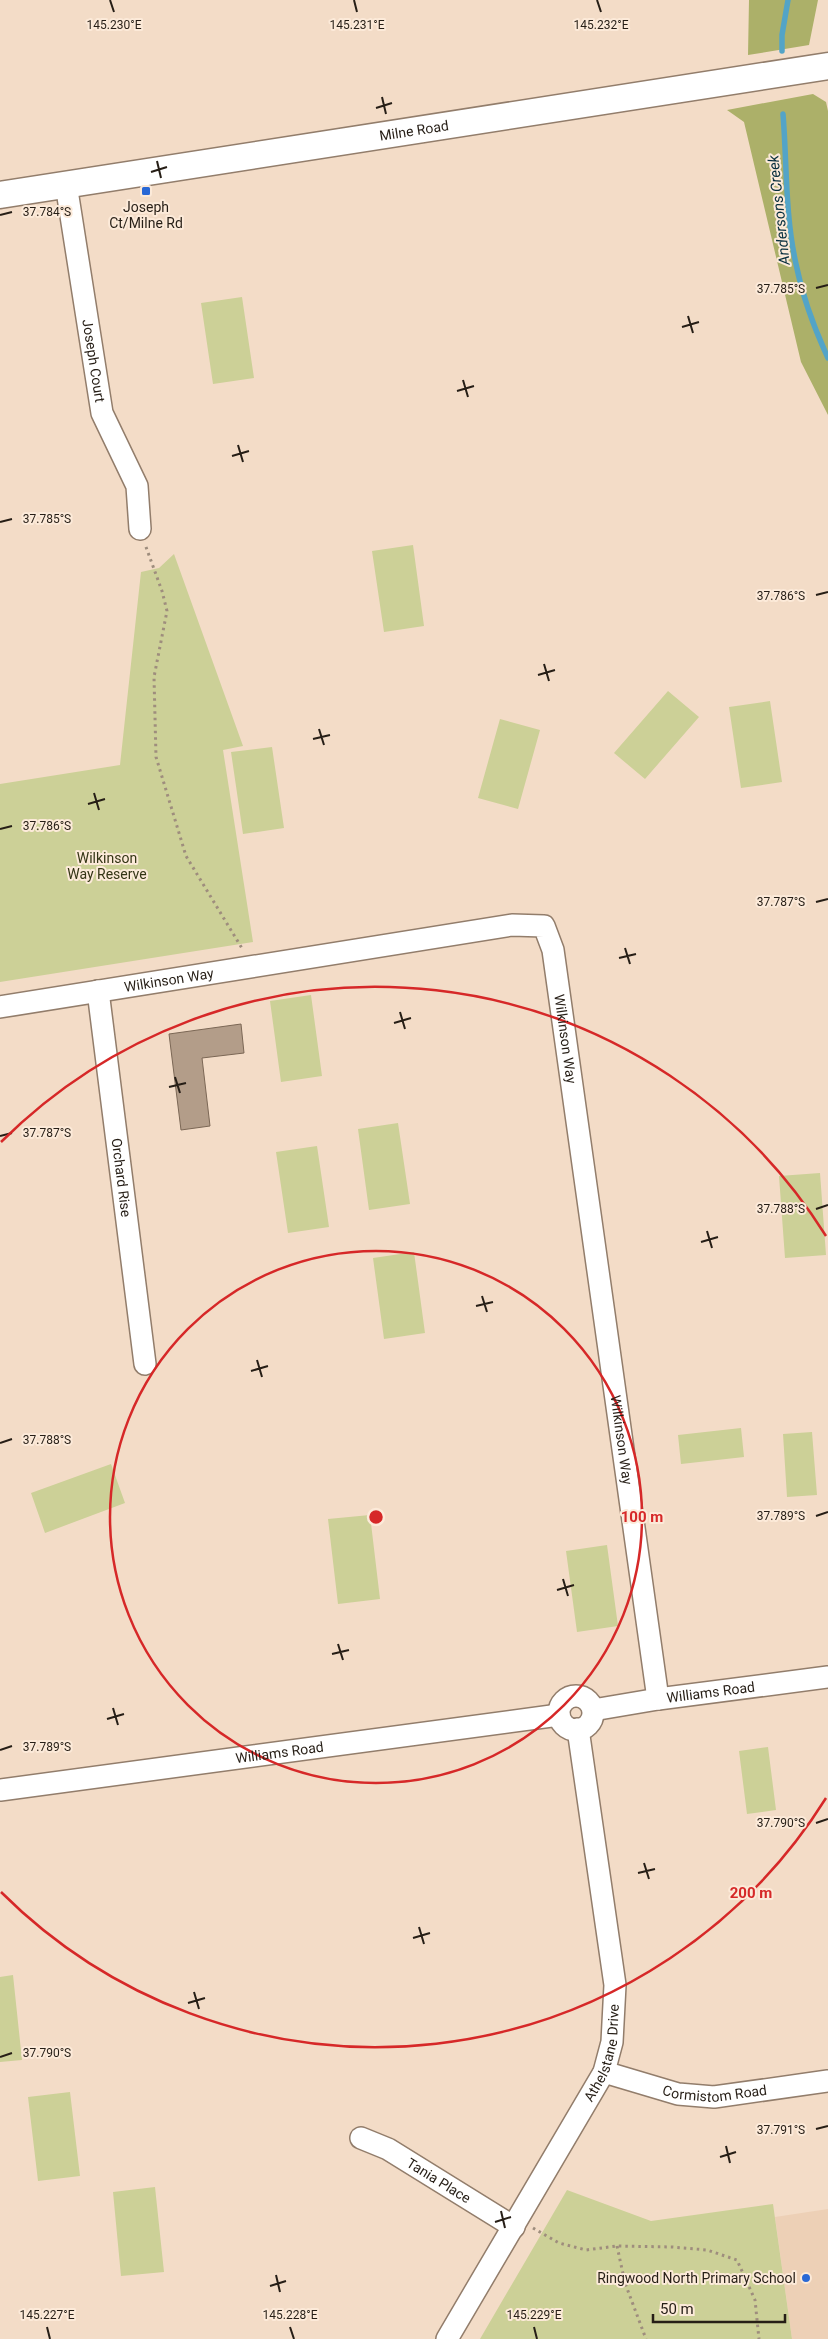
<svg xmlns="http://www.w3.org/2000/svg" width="828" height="2339" viewBox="0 0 828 2339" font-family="Roboto,sans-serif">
<rect width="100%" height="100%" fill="#f3dcc7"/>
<path fill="#edd0b6" d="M828,2209V2339H792L775,2217Z"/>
<path fill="#ccd097" d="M242,297L254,378L213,384L201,303Z
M413,545L424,626L384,632L372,551Z
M174,554L243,746L223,750L253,942L0,982V784L120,765L141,572L159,568Z
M668,691L699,717L645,779L614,753Z
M770,701L782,782L741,788L729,707Z
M500,719L540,730L518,809L478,798Z
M272,747L284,828L243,834L231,752Z
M311,995L322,1076L281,1082L270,1001Z
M398,1123L410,1204L369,1210L358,1129Z
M317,1146L329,1227L288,1233L276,1152Z
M820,1173L826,1255L785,1258L779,1176Z
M414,1252L425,1333L384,1339L373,1258Z
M741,1428L744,1457L681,1464L678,1435Z
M812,1432L817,1495L787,1497L783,1434Z
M111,1464L125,1503L45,1533L31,1493Z
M370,1515L380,1599L338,1604L328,1519Z
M607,1545L618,1626L577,1632L566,1551Z
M768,1747L776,1810L747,1814L739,1751Z
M13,1975L22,2060L0,2062V1977Z
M70,2092L80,2176L38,2181L28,2097Z
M155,2187L164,2272L121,2276L113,2192Z
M567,2190L651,2221L773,2204L792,2339H480Z"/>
<path fill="#acb069" d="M749,0H818L809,45L748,55Z
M813,94L826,102L828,111V415L801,362L744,122L727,110Z"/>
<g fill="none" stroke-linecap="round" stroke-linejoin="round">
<path stroke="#53a4c7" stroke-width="5.5" d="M782,51V35L788,0
M783,114C787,164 785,215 796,264C802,294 815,330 828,358"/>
</g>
<path fill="#b39d89" stroke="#7b6755" d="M241,1024L244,1053L202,1058L210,1126L181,1130L169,1034Z"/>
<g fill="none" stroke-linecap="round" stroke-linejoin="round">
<defs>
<g id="minor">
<path id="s1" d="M66,184L102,413L137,486L140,529"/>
<path id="s2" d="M98,991L145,1364"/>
<path id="s3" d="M0,1007L512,925L544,926L553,950L658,1699"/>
<circle cx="576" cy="1713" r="17"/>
<path id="s4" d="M593,1710L658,1699L828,1677"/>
<path id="s5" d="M0,1790L559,1715"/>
<path id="s6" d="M604,2072L678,2094L714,2097L828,2081"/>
<path id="s7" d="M361,2138L388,2149L514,2227"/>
<path id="s8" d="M447,2339L604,2072L612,2042L615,1985L578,1729"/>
</g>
<g id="tertiary">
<path id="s9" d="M0,195L828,66"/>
</g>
</defs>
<use href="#minor" stroke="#927d6b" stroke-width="24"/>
<use href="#tertiary" stroke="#927d6b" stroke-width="29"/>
<path stroke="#9e8d7d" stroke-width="3" stroke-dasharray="2.5 4" stroke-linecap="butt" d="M146,547L162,591L167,611L154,677L156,757L186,856L243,950
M533,2228L559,2243L586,2250L617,2246L672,2247L707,2250L737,2260L755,2300L759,2339
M617,2246L625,2283L646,2339"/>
<use href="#minor" stroke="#fff" stroke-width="21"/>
<use href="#tertiary" stroke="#fff" stroke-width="26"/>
</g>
<path fill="none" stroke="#261e16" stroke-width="2" d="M110,0L114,12M354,0L357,12M597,0L601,12M382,97L386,114M376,108L392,103M157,161L161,178M151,172L167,167M0,215L12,212M816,288L828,285M688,316L693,333M682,327L699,322M463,380L468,397M457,391L474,386M238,445L243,462M232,456L249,451M0,522L12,519M816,595L828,592M544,664L549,681M538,675L555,670M319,729L324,745M313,739L330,735M94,793L99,810M88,804L105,799M0,829L12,826M816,902L828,899M625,948L630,964M619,958L636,954M400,1012L405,1029M394,1023L411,1018M175,1077L180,1093M169,1087L186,1083M0,1136L12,1133M816,1209L828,1205M707,1231L712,1248M701,1242L718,1237M482,1296L487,1312M476,1306L493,1302M257,1360L262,1377M251,1371L268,1366M0,1443L12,1439M816,1516L828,1512M563,1579L568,1596M557,1590L574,1585M338,1644L343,1660M332,1654L349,1650M113,1708L118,1725M107,1719L124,1714M0,1750L12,1746M816,1823L828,1819M644,1863L649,1879M638,1873L655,1869M419,1927L424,1944M413,1938L430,1933M194,1992L199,2009M188,2003L205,1998M0,2057L12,2053M816,2129L828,2126M726,2146L730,2163M720,2157L736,2152M501,2211L505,2228M495,2222L511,2217M276,2275L280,2292M270,2286L286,2281M47,2327L50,2339M290,2327L294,2339M534,2327L537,2339"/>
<g fill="none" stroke="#d62828" stroke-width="2.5">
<circle cx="376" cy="1517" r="266"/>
<path d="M826 1798A531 531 0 0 1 1 1892M1 1142A531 531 0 0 1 826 1236"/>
</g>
<g fill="#2968d5" stroke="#fcead9" stroke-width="2">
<rect x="141" y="186" width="10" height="10" rx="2.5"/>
<circle cx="806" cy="2278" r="5"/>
</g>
<g text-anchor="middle" stroke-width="4" stroke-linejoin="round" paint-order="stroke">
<g font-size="14" fill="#261e16" stroke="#fcead9">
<text dy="5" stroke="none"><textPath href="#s9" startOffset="419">Milne Road</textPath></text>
<text dy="5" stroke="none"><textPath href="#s1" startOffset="179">Joseph Court</textPath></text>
<text dy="5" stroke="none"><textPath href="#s3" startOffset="171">Wilkinson Way</textPath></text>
<text dy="5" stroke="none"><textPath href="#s3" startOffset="666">Wilkinson Way</textPath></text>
<text dy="5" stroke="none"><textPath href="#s2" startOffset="188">Orchard Rise</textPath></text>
<text dy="5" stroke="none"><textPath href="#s3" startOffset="1071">Wilkinson Way</textPath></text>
<text dy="5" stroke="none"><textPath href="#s4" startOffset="119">Williams Road</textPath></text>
<text dy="5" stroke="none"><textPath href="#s5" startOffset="282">Williams Road</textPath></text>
<text dy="5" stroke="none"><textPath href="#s8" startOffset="328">Athelstane Drive</textPath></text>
<text dy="5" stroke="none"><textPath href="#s6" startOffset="114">Cormistom Road</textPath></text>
<text dy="5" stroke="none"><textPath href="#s7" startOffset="89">Tania Place</textPath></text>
</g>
<g font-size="14" fill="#261e16" stroke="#fcead9">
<text x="146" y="212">Joseph<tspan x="146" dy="16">Ct/Milne Rd</tspan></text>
<text x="796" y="2283" text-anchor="end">Ringwood North Primary School</text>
</g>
<g font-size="14" fill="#343515" stroke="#fcead9">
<text x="107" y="863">Wilkinson<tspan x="107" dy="16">Way Reserve</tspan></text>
</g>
<g font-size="15" font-style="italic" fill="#072e3d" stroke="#fcead9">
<text transform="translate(779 210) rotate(-96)" y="5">Andersons Creek</text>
</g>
</g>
<g font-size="12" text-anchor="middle" fill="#261e16" stroke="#fcead9" stroke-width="4" stroke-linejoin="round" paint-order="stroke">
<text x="114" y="29">145.230°E</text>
<text x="357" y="29">145.231°E</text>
<text x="601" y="29">145.232°E</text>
<text x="47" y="216">37.784°S</text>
<text x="781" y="293">37.785°S</text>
<text x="47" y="523">37.785°S</text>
<text x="781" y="600">37.786°S</text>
<text x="47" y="830">37.786°S</text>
<text x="781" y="906">37.787°S</text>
<text x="47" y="1137">37.787°S</text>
<text x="781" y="1213">37.788°S</text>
<text x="47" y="1444">37.788°S</text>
<text x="781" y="1520">37.789°S</text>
<text x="47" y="1751">37.789°S</text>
<text x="781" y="1827">37.790°S</text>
<text x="47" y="2057">37.790°S</text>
<text x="781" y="2134">37.791°S</text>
<text x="47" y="2319">145.227°E</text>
<text x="290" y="2319">145.228°E</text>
<text x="534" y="2319">145.229°E</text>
</g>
<circle cx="376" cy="1517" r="8" fill="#d62828" stroke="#fcead9" stroke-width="2.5"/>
<g font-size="15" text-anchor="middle" font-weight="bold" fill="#d62828" stroke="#fcead9" stroke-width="4" stroke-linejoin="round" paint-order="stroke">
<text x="642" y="1522">100 m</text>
<text x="751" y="1898">200 m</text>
</g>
<path d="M653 2314v8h132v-8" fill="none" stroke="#261e16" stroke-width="2.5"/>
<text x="660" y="2314" font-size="15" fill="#261e16" stroke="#fcead9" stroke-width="4" paint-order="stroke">50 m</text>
</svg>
